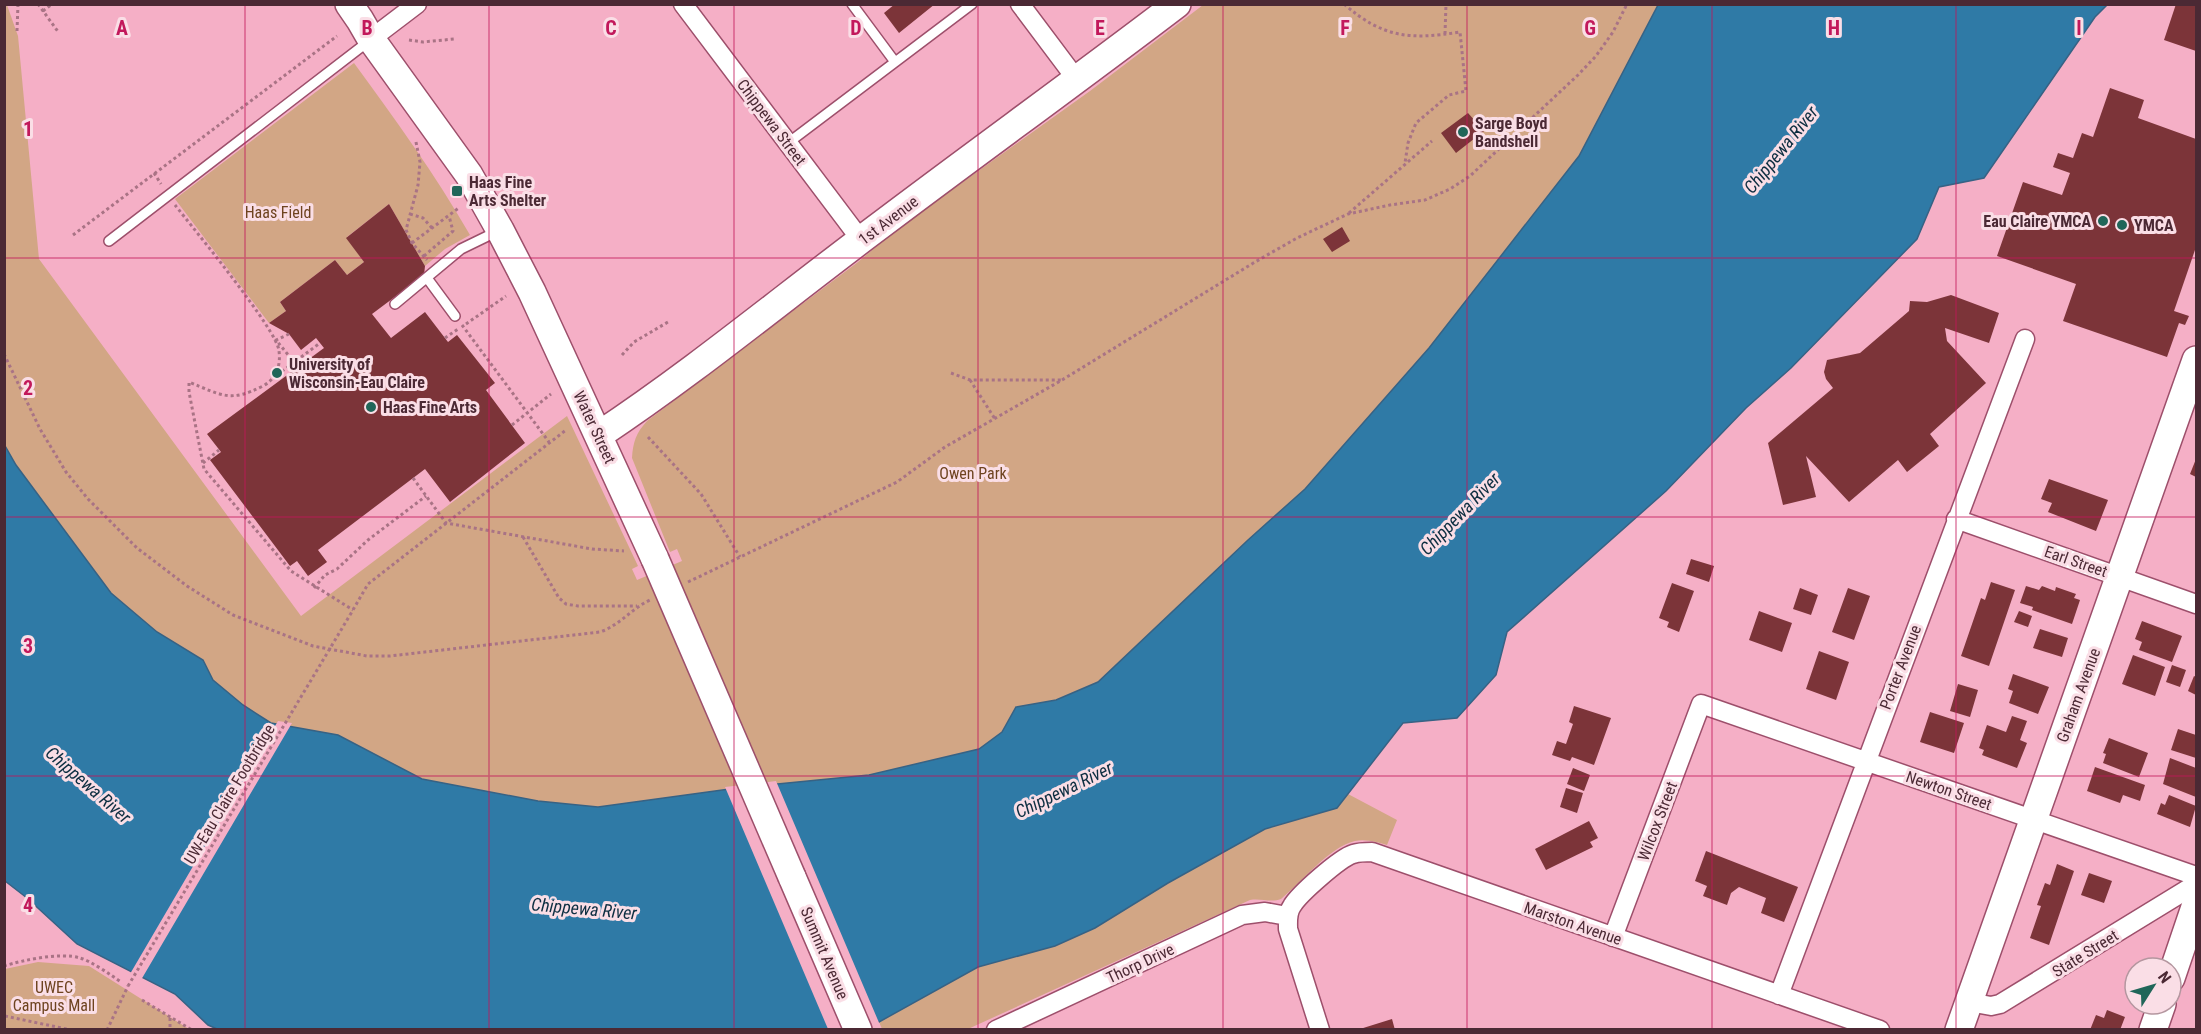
<svg xmlns="http://www.w3.org/2000/svg" width="2201" height="1034" viewBox="0 0 2201 1034" font-family="'Roboto Condensed',sans-serif">
<rect width="100%" height="100%" fill="#f5afc6"/>
<path fill="#d2a685" d="M4,5H7L18,36L39,259L301,616L567,416L638,566L632,569L637,580L682,561L677,549L670,552L632,458C633,442 636,433 647,421L858,262L896,230L1090,91L1203,5H1658L1579,156L1429,348L1305,489L1248,540L1098,682L1056,700L1016,707L1002,732L979,749L869,775L737,788L598,807L538,801L422,779L338,735L271,723L243,705L213,680L203,660L157,632L111,593L16,465L4,444Z
M354,63C395,119 435,174 470,235L445,249L425,266L389,204L347,237L364,262L347,275L335,260L280,302L286,311L269,323L175,199Z
M1348,794L1397,820L1387,845C1377,842 1366,839 1355,841C1329,847 1302,882 1281,899C1271,903 1261,898 1250,900L968,1029H882L879,1022L978,967L1055,946L1095,928L1168,883L1265,829L1337,808Z
M38,962L89,966L189,1029H5V969Z"/>
<path fill="#2f7aa6" stroke="#376284" stroke-width="1.5" d="M1658,5H2107L2095,17L1984,178L1939,187L1917,239L1791,368L1746,408L1666,491L1507,632L1496,675L1457,718L1403,723L1337,808L1265,829L1168,883L1095,928L1055,946L978,967L879,1022L854,1029H217L208,1025L175,994L77,944L27,898L5,881L4,444L16,465L111,593L157,632L203,660L213,680L243,705L271,723L338,735L422,779L538,801L598,807L737,788L869,775L979,749L1002,732L1016,707L1056,700L1098,682L1248,540L1305,489L1429,348L1579,156Z"/>
<path fill="#f5afc6" d="M278,721L292,723L141,980L130,974Z
M776,781L880,1025L865,1030L828,1029L725,787Z"/>
<path fill="#7c3439" d="M895,4H935L899,33L884,13Z
M2176,4H2196V51L2164,40Z
M2110,88L2144,100L2138,118L2196,139V247L2174,311L2189,316L2185,325L2179,323L2167,357L2063,321L2076,284L1997,256L2023,182L2062,195L2070,173L2053,167L2058,153L2073,158L2082,133L2093,137Z
M1468,113L1484,131L1456,153L1441,133Z
M389,204L425,266L424,275L372,314L391,338L425,312L448,342L457,335L495,383L486,390L525,443L450,502L425,469L318,550L327,562L308,576L297,561L290,566L210,460L221,452L207,434L324,348L316,338L301,350L289,334L269,323L286,311L280,302L335,260L347,275L364,262L346,238Z
M1342,227L1350,241L1332,252L1323,239Z
M1951,295L1999,313L1989,343L1945,328L1947,341L1986,383L1930,434L1939,446L1907,472L1898,460L1849,502L1806,456L1816,497L1783,505L1768,443L1833,388L1826,379L1824,372L1827,360L1860,353L1909,311L1910,301L1927,302Z
M2196,459V477L2190,474Z
M2049,479L2108,500L2096,531L2048,512L2052,503L2041,499Z
M1691,559L1714,566L1709,582L1686,574Z
M1991,582L2015,590L1989,666L1961,656L1981,598L1985,600Z
M1672,583L1694,591L1679,632L1667,627L1669,622L1659,618Z
M2026,586L2039,590L2042,586L2055,591L2056,587L2076,594L2074,598L2080,600L2072,624L2032,610L2033,607L2020,603Z
M1800,588L1818,595L1811,615L1793,609Z
M1848,588L1870,596L1854,640L1832,632Z
M1759,611L1792,623L1782,652L1749,640Z
M2019,611L2032,616L2028,627L2014,622Z
M2142,621L2182,636L2172,662L2139,650L2142,642L2135,639Z
M2040,629L2068,638L2062,657L2033,648Z
M1819,651L1849,662L1836,700L1806,689Z
M2133,655L2165,667L2155,696L2122,684Z
M2172,665L2186,670L2180,687L2166,682Z
M2013,674L2049,687L2038,714L2009,703L2013,691L2008,689Z
M2194,676L2196,677V695L2188,691Z
M1958,684L1978,690L1970,717L1950,711Z
M1574,706L1611,718L1594,765L1572,757L1570,761L1552,755L1557,741L1566,744L1573,724L1569,722Z
M1930,712L1964,723L1954,753L1920,742Z
M2012,716L2027,721L2020,740L2027,743L2017,768L1982,755L1984,750L1979,748L1987,725L2006,732Z
M2178,729L2196,735V758L2171,750Z
M2109,738L2148,753L2139,777L2103,763L2106,754L2103,753Z
M2170,758L2196,768V797L2163,784Z
M2095,767L2145,785L2140,801L2123,795L2120,803L2087,791Z
M1573,768L1590,775L1584,791L1567,784Z
M1566,788L1583,793L1577,813L1560,807Z
M2169,795L2196,806L2190,827L2157,814L2161,803L2165,805Z
M1589,821L1598,838L1590,842L1593,847L1546,870L1535,849Z
M1706,851L1798,887L1784,922L1761,913L1766,898L1739,887L1731,893L1727,905L1703,896L1707,886L1695,881Z
M2057,864L2074,871L2049,945L2030,938L2041,906L2037,905L2045,883L2050,885Z
M2089,873L2112,881L2104,903L2081,895Z
M2107,1010L2125,1017L2120,1030H2090L2096,1015L2104,1018Z
M1392,1019L1395,1030H1360V1029Z"/>
<g fill="none" stroke-linecap="round" stroke-linejoin="round">
<defs>
<path id="lane" d="M852,4L895,62
M788,143L972,4
M109,241L369,41
M427,278L455,316
M395,304L461,249L498,231"/>
<path id="street" d="M683,4L861,240
M1020,4L1077,80
M371,39L417,4
M1956,519L2196,604
M1613,937L1701,704L2196,876
M1779,995L2025,339
M1969,1002L1991,1006L2000,1004L2196,884
M996,1030L1242,915L1265,912L1287,916
M1320,1030L1288,929C1288,920 1287,913 1292,906C1299,894 1340,858 1353,854C1359,852 1366,852 1372,852L1880,1030"/>
<path id="secondary" d="M349,4L360,20L371,39L469,175L500,230L532,292L655,559
M599,435C697,370 788,294 882,224C980,150 1080,78 1177,4
M792,877L858,1030
M2171,978L2196,904
M1959,1030L2196,360
M2153,1030L2162,1004"/>
</defs>
<use href="#lane" stroke="#9d4f6b" stroke-width="12"/>
<use href="#street" stroke="#9d4f6b" stroke-width="21"/>
<use href="#secondary" stroke="#9d4f6b" stroke-width="30"/>
<path stroke="#a97385" stroke-width="3" stroke-dasharray="3 3" stroke-linecap="butt" d="M38,4L59,33
M1344,4C1383,38 1410,40 1460,32L1466,91L1449,95L1416,123L1408,143L1405,163
M43,11L52,4
M17,31L18,4
M1445,34L1446,4
M409,40L423,42L454,39
M416,142L420,162L418,185L406,230L412,243L427,260
M154,173L161,184
M175,205C193,228 278,331 279,351C281,366 276,379 263,386C230,403 221,395 189,382V392L204,469L291,571L353,610
M1349,213L1432,141
M410,214L423,218L432,228
M73,235L337,36
M412,243L460,207
M424,256L453,231L449,216
M466,324L506,296
M462,325L549,442
M289,334L276,340L294,362
M445,338L458,329
M4,354L40,429L66,472L88,499L137,548L187,586L233,615L313,646L367,656H390L600,632C620,625 631,609 650,600
M622,355L634,342L668,322
M951,373L970,380H1062
M277,375L320,343
M970,380L995,419
M512,425L551,394
M648,437L701,494L740,557
M203,463L219,450
M413,478L446,523L592,549L624,551
M523,537L559,598L566,604L578,606H637
M688,582L897,482L945,447L1062,380L1255,262L1297,238L1348,214L1390,205L1425,200L1450,189L1470,176L1578,75L1596,56L1613,32L1627,4
M314,588L325,575L337,569L368,540L426,496
M350,615L368,584L566,430
M4,966C23,960 61,952 80,958C91,961 111,975 121,982
M4,995V1016
M142,1000L192,1030
M5,1016L71,1030
M170,1018V1030
M107,1030L128,986"/>
<use href="#lane" stroke="#fff" stroke-width="9"/>
<use href="#street" stroke="#fff" stroke-width="18"/>
<use href="#secondary" stroke="#fff" stroke-width="27"/>
<defs>
<path id="secondary-bridge" d="M655,559L792,877"/>
</defs>
<use href="#secondary-bridge" stroke="#9d4f6b" stroke-width="30" stroke-linecap="butt"/>
<path stroke="#a97385" stroke-width="3" stroke-dasharray="3 3" stroke-linecap="butt" d="M128,986L350,615"/>
<use href="#secondary-bridge" stroke="#fff" stroke-width="27"/>
</g>
<path fill="none" stroke="#c2185b" stroke-width="1.5" stroke-opacity="0.55" d="M245,4V1030M489,4V1030M734,4V1030M978,4V1030M1223,4V1030M1467,4V1030M1712,4V1030M1956,4V1030M4,258H2196M4,517H2196M4,776H2196"/>
<g fill="#206659" stroke="#fadee6" stroke-width="2">
<circle cx="1463" cy="132" r="6"/>
<rect x="451" y="185" width="12" height="12" rx="3"/>
<circle cx="2103" cy="221" r="6"/>
<circle cx="2122" cy="225" r="6"/>
<circle cx="277" cy="373" r="6"/>
<circle cx="371" cy="407" r="6"/>
</g>
<g text-anchor="middle" stroke-width="6" stroke-linejoin="round" paint-order="stroke">
<g font-size="16" fill="#4b2934" stroke="#fadee6">
<text transform="translate(772 122) rotate(53)" y="6">Chippewa Street</text>
<text transform="translate(888 220) rotate(-37)" y="6">1st Avenue</text>
<text transform="translate(595 427) rotate(65)" y="6">Water Street</text>
<text transform="translate(2076 561) rotate(19)" y="6">Earl Street</text>
<text transform="translate(1900 667) rotate(-69)" y="6">Porter Avenue</text>
<text transform="translate(2078 695) rotate(-70)" y="6">Graham Avenue</text>
<text transform="translate(1949 790) rotate(19)" y="6">Newton Street</text>
<text transform="translate(229 794) rotate(-59)" y="6">UW-Eau Claire Footbridge</text>
<text transform="translate(1657 821) rotate(-69)" y="6">Wilcox Street</text>
<text transform="translate(1573 923) rotate(19)" y="6">Marston Avenue</text>
<text transform="translate(825 953) rotate(67)" y="6">Summit Avenue</text>
<text transform="translate(2085 953) rotate(-32)" y="6">State Street</text>
<text transform="translate(1140 963) rotate(-25)" y="6">Thorp Drive</text>
</g>
<g font-size="16" font-weight="bold" fill="#4b2934" stroke="#fadee6" text-anchor="start">
<text x="1475" y="129">Sarge Boyd<tspan x="1475" dy="18">Bandshell</tspan></text>
<text x="469" y="188">Haas Fine<tspan x="469" dy="18">Arts Shelter</tspan></text>
<text x="2091" y="227" text-anchor="end">Eau Claire YMCA</text>
<text x="2134" y="231">YMCA</text>
<text x="289" y="370">University of<tspan x="289" dy="18">Wisconsin-Eau Claire</tspan></text>
<text x="383" y="413">Haas Fine Arts</text>
</g>
<g font-size="16" fill="#6e431f" stroke="#fadee6">
<text x="278" y="218">Haas Field</text>
<text x="973" y="479">Owen Park</text>
<text x="54" y="993">UWEC<tspan x="54" dy="18">Campus Mall</tspan></text>
</g>
<g font-size="18" font-style="italic" fill="#0d2e41" stroke="#fadee6">
<text transform="translate(1781 150) rotate(-51)" y="6">Chippewa River</text>
<text transform="translate(1460 514) rotate(-46)" y="6">Chippewa River</text>
<text transform="translate(88 785) rotate(41)" y="6">Chippewa River</text>
<text transform="translate(1064 790) rotate(-26)" y="6">Chippewa River</text>
<text transform="translate(584 909) rotate(5)" y="6">Chippewa River</text>
</g>
</g>
<g font-size="20" text-anchor="middle" font-weight="bold" fill="#c2185b" stroke="#fadee6" stroke-width="6" stroke-linejoin="round" paint-order="stroke">
<text x="122" y="35">A</text>
<text x="367" y="35">B</text>
<text x="611" y="35">C</text>
<text x="856" y="35">D</text>
<text x="1100" y="35">E</text>
<text x="1345" y="35">F</text>
<text x="1590" y="35">G</text>
<text x="1834" y="35">H</text>
<text x="2079" y="35">I</text>
<text x="28" y="136">1</text>
<text x="28" y="395">2</text>
<text x="28" y="653">3</text>
<text x="28" y="912">4</text>
</g>
<rect width="2201" height="1034" fill="none" stroke="#4b2934" stroke-width="12"/>
<g transform="translate(2153 986) rotate(53)"><circle r="28" fill="#fadee6" stroke="#b4969f" stroke-width="1.5"/>
<path d="M0-4.5L10 22L0 15L-10 22Z" fill="#206659"/>
<text y="-9" font-size="16" font-weight="bold" text-anchor="middle" fill="#4b2934">N</text>
</g>
</svg>
